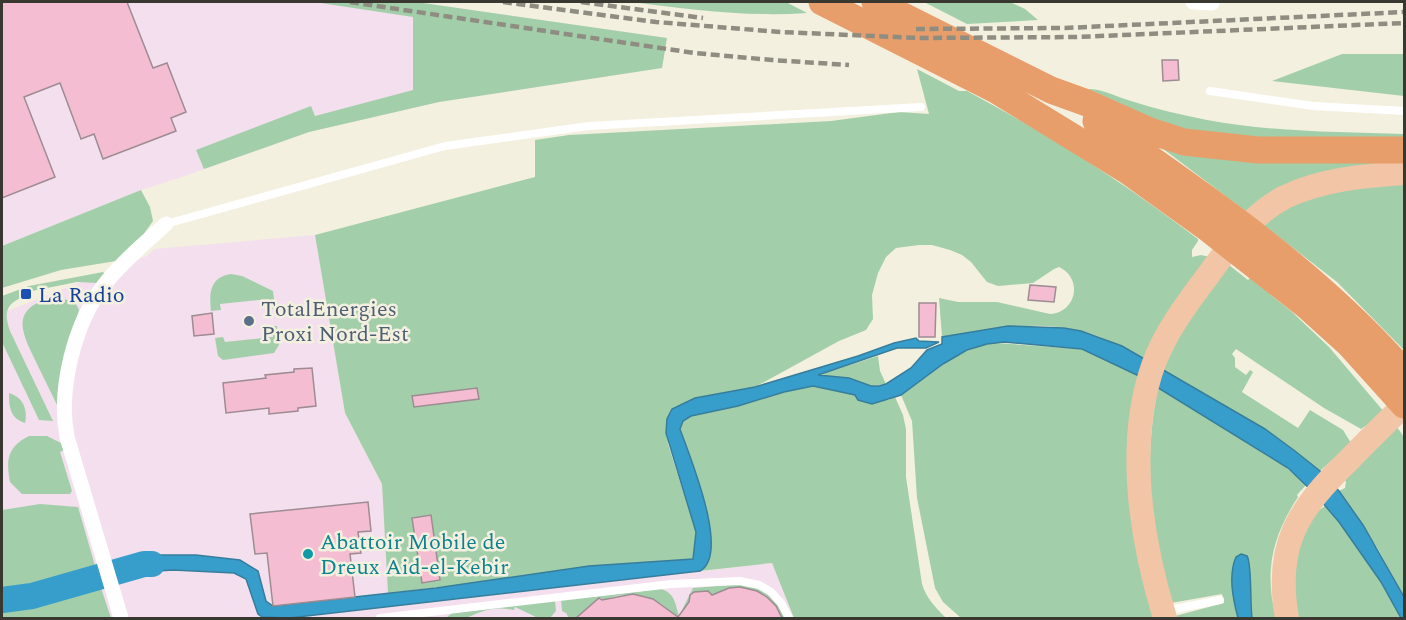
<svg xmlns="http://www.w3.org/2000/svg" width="1406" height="620" viewBox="0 0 1406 620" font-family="Spectral,serif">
<rect width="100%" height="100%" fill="#f4f0df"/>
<path fill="#f4dfee" d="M2,2H416L667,38L662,68L439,102L309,132L182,177L141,190L2,246Z
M315,235L345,413L382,484L390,607L772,563L794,618H2V313L147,256L154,249Z"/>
<path fill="#a2cfaa" d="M314,2H416L667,38L662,68L439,102L309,132L204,169L196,150L311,106L315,116L413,90V17Z
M632,2H786L807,13C749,17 691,10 632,2Z
M924,2H1010L1025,9L1038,20L967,24Z
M1342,54H1404V96L1272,81Z
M917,69L959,91H967C1048,134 1124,183 1198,239V241L1192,250V257L1201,255L1210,257L1148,362C1127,349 1105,337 1081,331C1036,319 987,330 942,337L939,298L958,302H997L1050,314C1077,312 1083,278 1059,267L1054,269L1033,283L998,286L987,282L971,262L962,255L950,250L932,245H919L896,248L886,257L878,273L872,295L873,319L866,330L839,341L755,387L695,398L666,425L668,444L696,532L693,559L589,566L500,580L388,593L382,484L345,413L315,235L535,177V140L569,135L831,121L899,112L929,114Z
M1088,89C1103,89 1117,97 1131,101C1156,109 1182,115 1207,120C1272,132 1339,132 1404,134V140L1242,138L1172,127Z
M1162,148L1404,156L1248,213Z
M1404,182V350L1337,282L1261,223L1277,212L1324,192Z
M141,190L150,207L153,221L143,235L116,261L61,270L2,288V246Z
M1229,265L1248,280L1250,278L1292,312L1329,347L1385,413L1361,429L1324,408L1236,349L1232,354L1235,358V367L1246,375L1250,370L1253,372L1242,392L1298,428L1310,410L1343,430L1351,443L1320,471L1265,429L1163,370L1179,337L1191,316Z
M103,272L105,274L98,283L77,282L22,293L23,297C5,304 4,314 10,331L53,421L39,420L2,342V296L29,286Z
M231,274L242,276L273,291L275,308L271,309L269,299L220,304L221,310L211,311C209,293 210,277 231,274Z
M60,298L75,302L79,310L60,375L58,407C51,393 44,378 37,364C32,353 25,341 23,329C19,307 42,298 60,298Z
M272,326H277L279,345L274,353L223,360L218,356L215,338L223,337L225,342L273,337Z
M996,343L1082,349L1139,376L1161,618H961L943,602L935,588L917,498L912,421L901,395C932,375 958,347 996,343Z
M878,356L880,371L886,384L871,386L849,378L815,376Z
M813,386L888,400L895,397L903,415L906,429V477L922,584C926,598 936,608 946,618H794L772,563L700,571C729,546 690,460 680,428L683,421L691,416L738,406L784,392Z
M1158,388L1281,463L1306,485L1297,495L1298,497C1272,537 1264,571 1276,618H1176L1175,616L1224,603L1222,594L1171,603C1167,585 1161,567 1158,549C1148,495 1147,440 1158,388Z
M9,393C23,397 28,409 25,423C10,418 9,407 9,393Z
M1397,427L1404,437V597L1378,549L1339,491L1345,488L1346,482L1344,479Z
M29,436H47L61,443L64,450L60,452L72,491L70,494H22L10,482C6,460 7,447 29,436Z
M40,504L78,507L96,569L28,589L2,592V510Z
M1325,506C1356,539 1380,578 1401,618H1294L1291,561L1315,513Z
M740,584C762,585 776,599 786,618H677C658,595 630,589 603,600L601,598L586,609L577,618H569L566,613L562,611L561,600L661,589C676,594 675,604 679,616L693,588Z
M100,585L111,618H2V607L46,602Z
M555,600L556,611L550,618H538L515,607L514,610C493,606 485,610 466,618C460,620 452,618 446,618L452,613Z"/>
<path fill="#379dcb" stroke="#377e9c" stroke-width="1.5" d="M1008,326L1064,328L1081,331L1122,346L1265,429L1295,451L1320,471L1339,491L1363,525L1404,597V618H1401L1381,582L1339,522L1315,494L1288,468L1139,376L1082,349L1004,342L987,344L967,350L943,364L901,395L872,404L858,400L855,395L813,386L784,392L738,406L691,416L683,421L680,429C689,455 731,554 700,571L289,618L262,617L258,614L246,579L234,573L173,570L142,572L120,576L116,565L131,560L158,555H196L240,560L258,571L266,601L273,606L436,588L589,566L693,559L696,532L666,433L667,419L672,409L695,398L755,387L858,356L894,343L916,338L919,341L939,342L926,348H897L818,375L849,378L871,386H879L886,384L911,368L927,350L942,344V337Z
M1241,554L1247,556C1252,563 1250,605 1252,618H1238C1233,599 1228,575 1236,557Z
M96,569L100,585L46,602L2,607V592L28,589Z"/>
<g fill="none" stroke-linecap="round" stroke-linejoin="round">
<path stroke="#379dcb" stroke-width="26" d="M2,600L32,596L144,564H152"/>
</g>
<path fill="#f4bdd2" stroke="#9d8c92" stroke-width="1.5" d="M2,2H127L153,68L167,63L186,112L171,118L176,131L103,159L94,134L81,139L60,83L24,97L55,177L2,198Z
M1162,60H1178L1179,80L1163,81Z
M1030,285L1056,287L1054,302L1028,300Z
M919,303H936L935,337H919Z
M212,313L214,334L194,336L192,316Z
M312,368L316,406L298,408V411L269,414V408L226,413L223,383L266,378L265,375L294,372V369Z
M477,388L479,399L414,407L412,396Z
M368,502L371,531L358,532L361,553L350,554L355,597L273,606L267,553L255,554L250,514Z
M431,515L440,580L422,583L412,518Z
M740,587L757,591L767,597L776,606L782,618H576L599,598L602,600L633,594L653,599L678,617L689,602L690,595L694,592L708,591L712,595L729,588Z"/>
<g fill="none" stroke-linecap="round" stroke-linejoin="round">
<path stroke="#fff" stroke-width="8" d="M1210,91L1313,106L1404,111
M166,224L445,146L589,126L921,107
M1165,611L1220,600
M380,618L671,584L740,581L759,585L771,592L781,603L789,618"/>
<path stroke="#fff" stroke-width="15" d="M1193,2L1212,3
M121,618L67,437C58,389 74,324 104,285C122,262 145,243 166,224"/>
<path stroke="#f1c5a6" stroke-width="24" d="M1165,618C1141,540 1125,443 1154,363C1166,331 1188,302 1209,274C1230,245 1252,214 1285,197C1323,179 1363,176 1404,173
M1287,618C1274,545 1298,509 1349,460C1367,441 1386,423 1404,405"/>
<path stroke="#e79e6a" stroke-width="27" d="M822,2L996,90L1128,171L1206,227L1308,307L1349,344L1404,405
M875,2L1051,90L1087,103L1150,131L1184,142L1258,150H1404
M1096,121C1205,196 1316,272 1404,372"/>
<path stroke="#8f8d81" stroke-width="4.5" stroke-dasharray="9 4.5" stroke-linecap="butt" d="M350,2L694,53L772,60L849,65
M503,2L656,22L780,32L919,38L1077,37L1404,23
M581,2L703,18
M916,29L1065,28L1404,12"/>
</g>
<rect fill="#1a4fb4" stroke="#f4f0df" stroke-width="2" x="20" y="288" width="12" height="12" rx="3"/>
<circle fill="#5c6f8a" stroke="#f4f0df" stroke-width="2" cx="249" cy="321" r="6"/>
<circle fill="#0f9aa8" stroke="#f4f0df" stroke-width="2" cx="308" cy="554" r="6"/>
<g text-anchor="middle" stroke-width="5" stroke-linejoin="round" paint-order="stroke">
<g font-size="22" fill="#164399" stroke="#f4f0df" text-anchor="start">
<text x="38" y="302">La Radio</text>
</g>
<g font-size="22" fill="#4e5e75" stroke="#f4f0df" text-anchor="start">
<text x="261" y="316">TotalEnergies<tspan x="261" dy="25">Proxi Nord-Est</tspan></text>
</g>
<g font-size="22" fill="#0d838f" stroke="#f4f0df" text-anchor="start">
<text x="320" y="549">Abattoir Mobile de<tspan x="320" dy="25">Dreux Aid-el-Kebir</tspan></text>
</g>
</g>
<rect width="1406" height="620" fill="none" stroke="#383730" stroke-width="6"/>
</svg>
